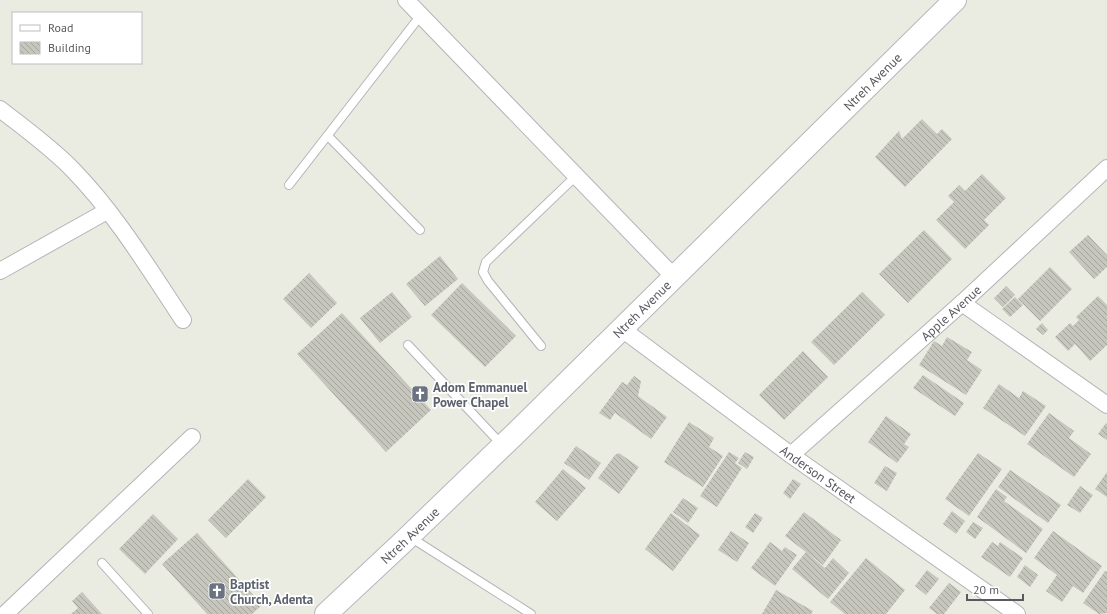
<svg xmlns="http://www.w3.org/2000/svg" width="1107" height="614" viewBox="0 0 1107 614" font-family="'PT Sans',sans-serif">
<defs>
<pattern id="building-back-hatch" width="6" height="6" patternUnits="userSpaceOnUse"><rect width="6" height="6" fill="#c6c6bd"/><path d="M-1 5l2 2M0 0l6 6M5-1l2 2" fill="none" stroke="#a4a49d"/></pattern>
</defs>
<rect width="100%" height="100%" fill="#eaebe1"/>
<path fill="url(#building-back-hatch)" d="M922,119L937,134L942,129L952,139L905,187L875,157L899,131L902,139Z
M982,174L1006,198L984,220L989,225L965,249L936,220L954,202L948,196L959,185L965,191Z
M924,230L952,259L908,303L879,274Z
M1088,235L1107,255V267L1094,279L1069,252Z
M440,256L458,279L425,306L406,284Z
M1050,267L1072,289L1040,321L1018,299Z
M309,273L337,303L311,328L283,299Z
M462,283L516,336L485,367L431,315Z
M1006,286L1015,295L1003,307L994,298Z
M392,292L412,317L380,343L360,318Z
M862,292L885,315L834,365L811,342Z
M1098,296L1107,305V345L1090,361L1075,344L1068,351L1055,337L1070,323L1073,326L1079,320L1076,317Z
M1015,297L1023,305L1010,317L1002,309Z
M342,313L431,410L386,452L297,354Z
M1042,323L1048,330L1043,335L1036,329Z
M947,337L972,352L967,360L982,370L966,395L919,365L934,341L942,346Z
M803,351L828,377L784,420L759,395Z
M923,375L964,403L955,416L913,388Z
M634,376L641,381L638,396L667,417L651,439L615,413L610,420L599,413L622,382L627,385Z
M999,384L1019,398L1023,391L1046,406L1025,436L983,408Z
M1049,413L1074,431L1069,438L1091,454L1074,477L1027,444Z
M886,416L911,434L904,444L909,447L897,463L868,442Z
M689,422L714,438L709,447L723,456L703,487L664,462Z
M1106,423L1107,424V440L1098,434Z
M576,446L601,463L589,480L564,463Z
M729,452L739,458L735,463L742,468L717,507L700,496Z
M745,452L754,457L747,469L738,463Z
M619,453L639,467L619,494L598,478L615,455Z
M978,453L1002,469L969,516L945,499Z
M885,466L897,473L887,491L874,483Z
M563,469L586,488L557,521L535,502Z
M1010,470L1061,505L1048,523L998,487Z
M1107,472V497L1095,489Z
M248,479L266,497L226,538L208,520Z
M793,479L801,484L790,499L783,493Z
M1080,486L1093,495L1080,513L1067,505Z
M996,489L1007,497L1004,501L1043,529L1026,553L977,517Z
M683,498L698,508L688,523L673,512Z
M952,511L965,521L956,534L943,524Z
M804,512L841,540L823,565L785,536Z
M671,513L700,535L673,571L645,549Z
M755,513L763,518L753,533L745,527Z
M153,514L178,539L145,574L119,549Z
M973,522L983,528L975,539L966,532Z
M731,531L749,543L737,562L718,550Z
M1053,531L1102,566L1083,593L1073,586L1062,602L1046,591L1057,575L1034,558Z
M197,533L262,605L252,614H207L162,564Z
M770,542L782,551L785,547L797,555L775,586L751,568Z
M992,542L998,546L1000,542L1023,558L1010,577L981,557Z
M806,552L825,568L833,558L849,573L828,599L792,569Z
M866,558L905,590L886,614H845L830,602Z
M1025,565L1038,575L1030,587L1017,577Z
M927,570L939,579L926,595L915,586Z
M1105,571L1107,572V613L1099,614L1083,603Z
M949,583L961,592L944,614H937L929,608Z
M776,590L813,611L811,614H762Z
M82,592L102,614H71L78,608L72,601Z"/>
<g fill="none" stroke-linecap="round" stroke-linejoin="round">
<defs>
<path id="lane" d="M328,136L420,230
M289,185L421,15
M408,345L502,445
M541,346L488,281L483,272L486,262L576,176
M410,537L531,614
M102,563L148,614"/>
<g id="street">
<path d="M406,0L674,277"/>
<path d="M0,109C24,128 52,148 73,170C116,214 149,269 183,320"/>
<path d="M0,271L107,211"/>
<path d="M962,303L1107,405"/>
<path id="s1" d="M622,329L791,455L1017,614"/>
<path id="s2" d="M791,455L962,303L1107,168"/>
<path d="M5,614L192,437"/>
</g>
<g id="secondary">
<path id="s3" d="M326,614L403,542L515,434L955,0"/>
</g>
</defs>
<use href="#lane" stroke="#b3b4ba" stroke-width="10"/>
<use href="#street" stroke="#b3b4ba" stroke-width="18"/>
<use href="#secondary" stroke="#b6b7be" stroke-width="24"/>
<use href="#lane" stroke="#fff" stroke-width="8"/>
<use href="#street" stroke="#fff" stroke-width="16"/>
<use href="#secondary" stroke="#fff" stroke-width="22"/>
</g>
<defs>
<symbol id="church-square" viewBox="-11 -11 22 22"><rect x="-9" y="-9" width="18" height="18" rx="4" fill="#6b7280" stroke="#fff"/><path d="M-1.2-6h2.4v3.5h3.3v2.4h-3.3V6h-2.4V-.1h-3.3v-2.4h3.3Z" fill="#fff"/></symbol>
</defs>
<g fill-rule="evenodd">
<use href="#church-square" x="410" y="384" width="20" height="20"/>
<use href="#church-square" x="207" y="581" width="20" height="20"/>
</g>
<g text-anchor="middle" stroke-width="3.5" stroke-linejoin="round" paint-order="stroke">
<g font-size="13" fill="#595a60" stroke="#fff">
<text dy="5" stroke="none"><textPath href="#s3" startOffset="763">Ntreh Avenue</textPath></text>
<text dy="5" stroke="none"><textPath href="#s3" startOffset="439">Ntreh Avenue</textPath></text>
<text dy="5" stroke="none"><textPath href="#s2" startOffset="214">Apple Avenue</textPath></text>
<text dy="5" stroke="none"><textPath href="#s1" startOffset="244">Anderson Street</textPath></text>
<text dy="5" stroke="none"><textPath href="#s3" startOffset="115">Ntreh Avenue</textPath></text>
</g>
<g font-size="13" font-weight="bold" fill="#5b616d" stroke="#fff" text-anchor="start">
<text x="433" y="392">Adom Emmanuel<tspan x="433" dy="15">Power Chapel</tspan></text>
<text x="230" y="589">Baptist<tspan x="230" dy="15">Church, Adenta</tspan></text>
</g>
</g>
<rect x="12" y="12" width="130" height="52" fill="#ffffff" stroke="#bdbdbf"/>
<rect x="20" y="25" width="20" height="6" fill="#ffffff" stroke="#bdbdbf"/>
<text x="48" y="32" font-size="12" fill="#595a60">Road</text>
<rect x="20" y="42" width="20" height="12" fill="url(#building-back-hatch)" stroke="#bdbdbf"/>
<text x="48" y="52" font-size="12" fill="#595a60">Building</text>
<path d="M967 594v6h56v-6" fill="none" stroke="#595a60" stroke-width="2"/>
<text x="973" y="594" font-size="12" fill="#595a60" stroke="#ffffff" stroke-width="3" paint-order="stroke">20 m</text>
</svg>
